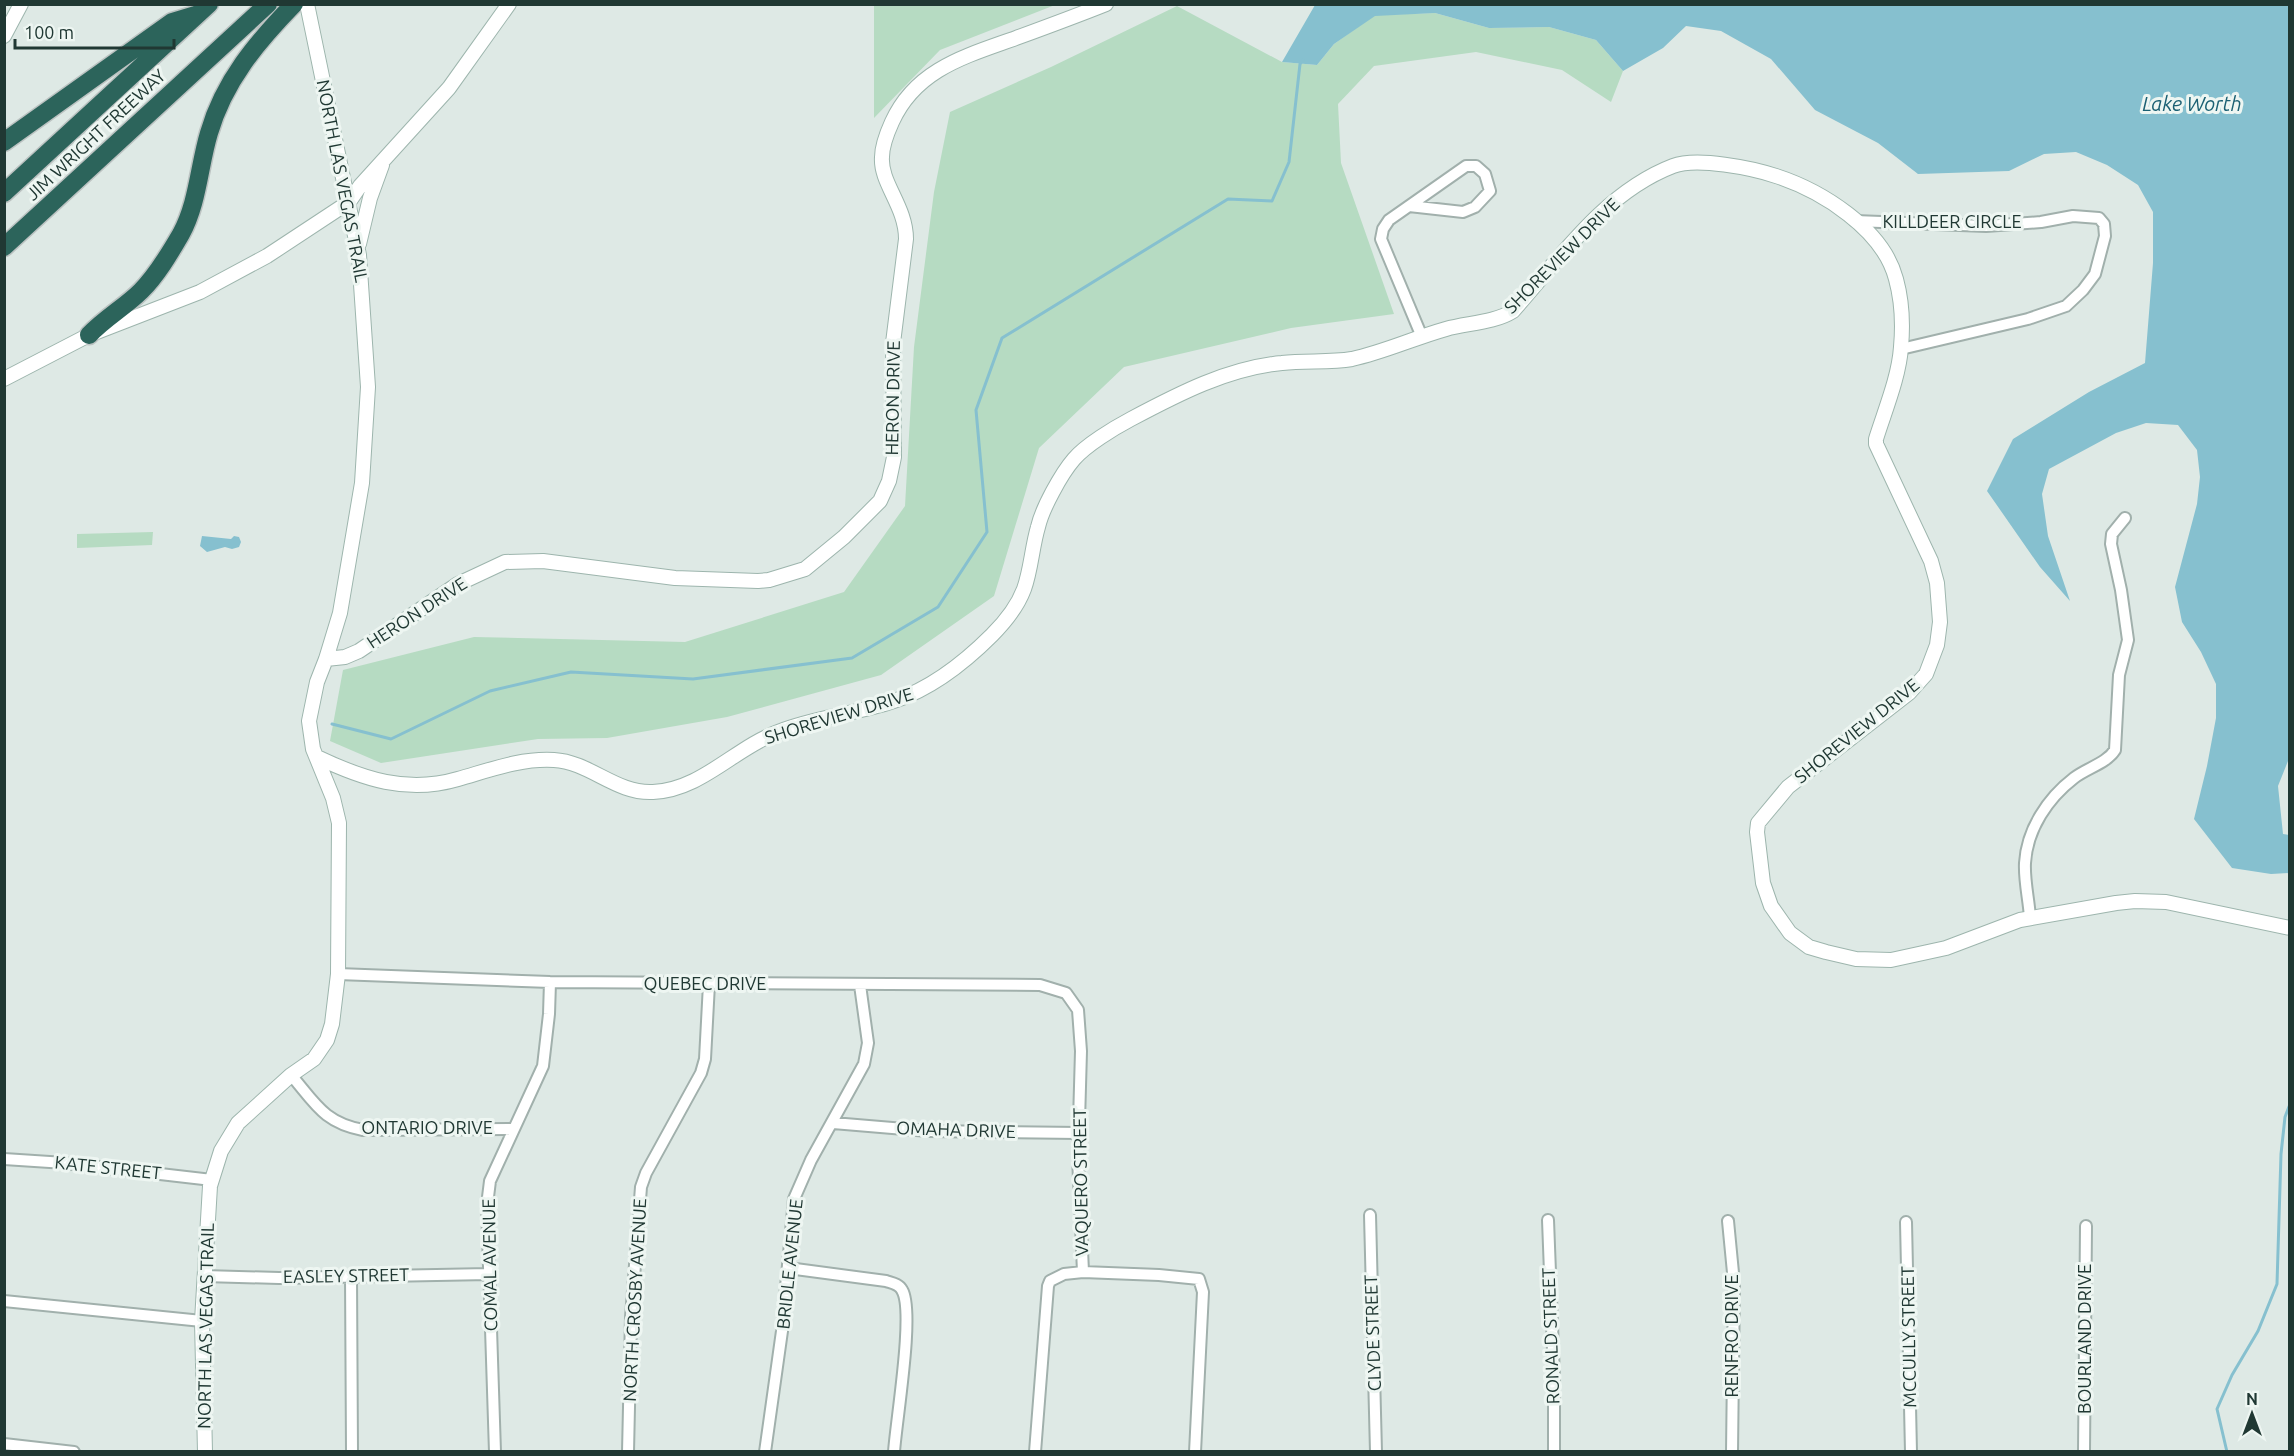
<svg xmlns="http://www.w3.org/2000/svg" width="2294" height="1456" viewBox="0 0 2294 1456" font-family="Ubuntu,sans-serif">
<rect width="100%" height="100%" fill="#dee9e5"/>
<path fill="#b6dbc2" d="M874,5V4L1055,5L940,50L874,118Z
M1177,6L1282,62L1317,65L1334,44L1375,15L1435,13L1489,28L1549,27L1596,40L1623,71L1611,102L1562,70L1476,52L1374,66L1338,104L1341,163L1394,314L1291,328L1124,367L1039,448L994,596L881,675L727,717L607,738L538,739L381,763L330,741L343,670L474,637L685,642L844,592L905,506L914,347L934,192L950,112L1051,67Z
M153,532L152,545L77,548V534Z"/>
<path fill="#86c0cf" d="M1315,5H2289L2290,756L2278,786L2283,834L2289,835V873L2271,874L2232,868L2194,819L2207,766L2216,718V684L2201,652L2182,622L2175,587L2197,504L2200,477L2197,450L2178,425L2146,423L2116,433L2049,469L2042,494L2048,536L2070,601L2040,567L1987,491L2013,439L2089,392L2145,363L2153,263V212L2138,185L2107,165L2076,152L2044,154L2009,171L1918,174L1878,143L1815,110L1771,59L1721,31L1686,26L1663,48L1623,71L1596,40L1549,27L1489,28L1435,13L1375,16L1334,44L1317,65L1282,62Z
M202,536L231,539L234,536L239,537L241,542L239,547L232,549L225,547L207,552L200,546Z"/>
<g fill="none" stroke-linecap="round" stroke-linejoin="round">
<path stroke="#86c0cf" stroke-width="3" d="M332,724L391,739L490,691L571,672L693,679L852,658L938,607L987,532L976,410L1002,338L1228,199L1272,201L1289,162L1300,64L1303,60
M2227,1452L2217,1409L2232,1375L2258,1331L2277,1284L2281,1154L2285,1117L2290,1104"/>
<defs>
<path id="street" d="M1409,206L1463,212L1475,207L1490,191L1485,174L1476,166H1466L1389,220L1383,229L1381,239L1422,337
M1855,221L1986,226L2041,222L2073,216L2099,218L2104,224L2105,236L2095,274L2083,290L2066,306L2028,319L1901,349
M2030,918C2029,900 2024,881 2025,863C2027,829 2048,798 2074,778C2087,768 2107,763 2115,750L2119,675L2128,640L2121,590L2111,544L2112,534L2125,518
M338,974L550,982L1040,985L1066,993L1078,1010L1081,1051L1078,1157L1083,1272
M291,1075C315,1103 324,1123 363,1130L513,1129
M833,1123L928,1131L1079,1133
M4,1159L65,1163L212,1180
M1370,1215L1376,1452
M1548,1220L1554,1377V1452
M1728,1221L1734,1283L1732,1452
M1906,1222L1911,1452
M788,1268L886,1281C892,1283 899,1284 902,1290C915,1311 896,1421 894,1452
M204,1276L279,1278L489,1274
M351,1276L352,1452
M4,1301L202,1321
M4,1444L74,1452
M495,1452L487,1205L490,1181L543,1066L549,1014L550,982
M628,1452L631,1317L641,1187L646,1173L701,1073L705,1059L709,984
M765,1452L782,1331L794,1199L811,1160L864,1064L868,1043L860,985
M1035,1452L1048,1286L1050,1281L1064,1274L1083,1272L1159,1275L1199,1279L1203,1292L1195,1452
M2084,1452L2086,1226"/>
<path id="secondary" d="M4,36L21,4
M359,244L370,198L382,165
M4,379L89,335L200,292L267,256L349,202L360,186L449,88L509,4
M326,659L345,657L359,651L458,584L505,562L543,561L675,578L758,581L769,580L805,569L844,537L880,501L889,481L894,457L893,343L906,239C906,206 880,183 882,157C882,145 887,133 892,122C916,69 966,56 1016,38C1046,27 1076,16 1106,4
M317,757C363,779 407,794 458,779C490,770 521,758 554,760C590,762 616,794 653,792C701,790 735,748 778,732C816,717 856,714 894,701C930,689 965,662 992,635C1004,623 1018,605 1024,589C1031,570 1032,547 1038,527C1042,509 1061,474 1074,459C1086,445 1114,428 1131,419C1178,394 1228,368 1282,363C1305,360 1329,363 1352,359C1384,352 1414,338 1446,329C1467,323 1494,323 1513,311C1560,258 1605,192 1673,166C1697,157 1752,168 1776,176C1822,191 1883,229 1896,279C1902,301 1903,325 1901,347C1899,377 1885,410 1876,439V444L1931,561L1937,583L1940,622L1937,645L1926,674L1909,693L1788,787L1758,823L1757,832L1763,883L1771,906L1790,933L1809,947L1826,952L1856,959L1891,960L1946,948L2020,920L2116,903L2135,901L2166,902L2290,928
M205,1452L202,1321L210,1186L221,1151L238,1123L291,1075L314,1059L327,1040L332,1024L338,974L339,823L333,798L313,749L309,721L317,682L326,659L340,613L362,483L368,387L359,255L307,4"/>
<path id="highway" d="M4,142L172,22L195,15
M4,193L209,4
M4,247L268,4
M89,335C105,318 125,307 141,291C157,275 170,253 181,234C198,203 199,166 209,133C224,81 257,42 294,4"/>
</defs>
<use href="#street" stroke="#a1b0ac" stroke-width="14"/>
<use href="#secondary" stroke="#9db5ad" stroke-width="16"/>
<use href="#highway" stroke="#bcc3c2" stroke-width="21"/>
<use href="#street" stroke="#fff" stroke-width="10"/>
<use href="#secondary" stroke="#fff" stroke-width="14"/>
<use href="#highway" stroke="#2c645b" stroke-width="18"/>
</g>
<g text-anchor="middle" stroke-width="6" stroke-linejoin="round" paint-order="stroke">
<g font-size="18" fill="#203833" stroke="#eef6f2">
<text transform="translate(96 135) rotate(-43)" y="6">JIM WRIGHT FREEWAY</text>
<text transform="translate(342 181) rotate(79)" y="6">NORTH LAS VEGAS TRAIL</text>
<text x="1952" y="228">KILLDEER CIRCLE</text>
<text transform="translate(1562 256) rotate(-45)" y="6">SHOREVIEW DRIVE</text>
<text transform="translate(893 398) rotate(-89)" y="6">HERON DRIVE</text>
<text transform="translate(417 613) rotate(-33)" y="6">HERON DRIVE</text>
<text transform="translate(839 716) rotate(-17)" y="6">SHOREVIEW DRIVE</text>
<text transform="translate(1857 731) rotate(-39)" y="6">SHOREVIEW DRIVE</text>
<text x="705" y="990">QUEBEC DRIVE</text>
<text x="427" y="1134">ONTARIO DRIVE</text>
<text transform="translate(956 1130) rotate(2)" y="6">OMAHA DRIVE</text>
<text transform="translate(108 1168) rotate(6)" y="6">KATE STREET</text>
<text transform="translate(1081 1182) rotate(-91)" y="6">VAQUERO STREET</text>
<text transform="translate(790 1264) rotate(-84)" y="6">BRIDLE AVENUE</text>
<text transform="translate(490 1265) rotate(-91)" y="6">COMAL AVENUE</text>
<text transform="translate(346 1276) rotate(-1)" y="6">EASLEY STREET</text>
<text transform="translate(635 1300) rotate(-87)" y="6">NORTH CROSBY AVENUE</text>
<text transform="translate(206 1326) rotate(-89)" y="6">NORTH LAS VEGAS TRAIL</text>
<text transform="translate(1373 1333) rotate(-92)" y="6">CLYDE STREET</text>
<text transform="translate(1551 1336) rotate(-92)" y="6">RONALD STREET</text>
<text transform="translate(1732 1336) rotate(-90)" y="6">RENFRO DRIVE</text>
<text transform="translate(1909 1337) rotate(-91)" y="6">MCCULLY STREET</text>
<text transform="translate(2085 1339) rotate(-90)" y="6">BOURLAND DRIVE</text>
</g>
<g font-size="20" font-style="italic" fill="#1b6073" stroke="#eef6f2">
<text x="2192" y="111">Lake Worth</text>
</g>
</g>
<rect width="2294" height="1456" fill="none" stroke="#203833" stroke-width="12"/>
<g transform="translate(2252 1414)" stroke="#eef6f2" stroke-width="4.5" paint-order="stroke">
<path d="M0-4.5L10 22L0 15L-10 22Z" fill="#203833"/>
<text y="-9" font-size="16" font-weight="bold" text-anchor="middle" fill="#203833">N</text>
</g>
<path d="M15 39v9h159v-9" fill="none" stroke="#203833" stroke-width="3"/>
<text x="24" y="39" font-size="18" fill="#203833" stroke="#eef6f2" stroke-width="4.5" paint-order="stroke">100 m</text>
</svg>
